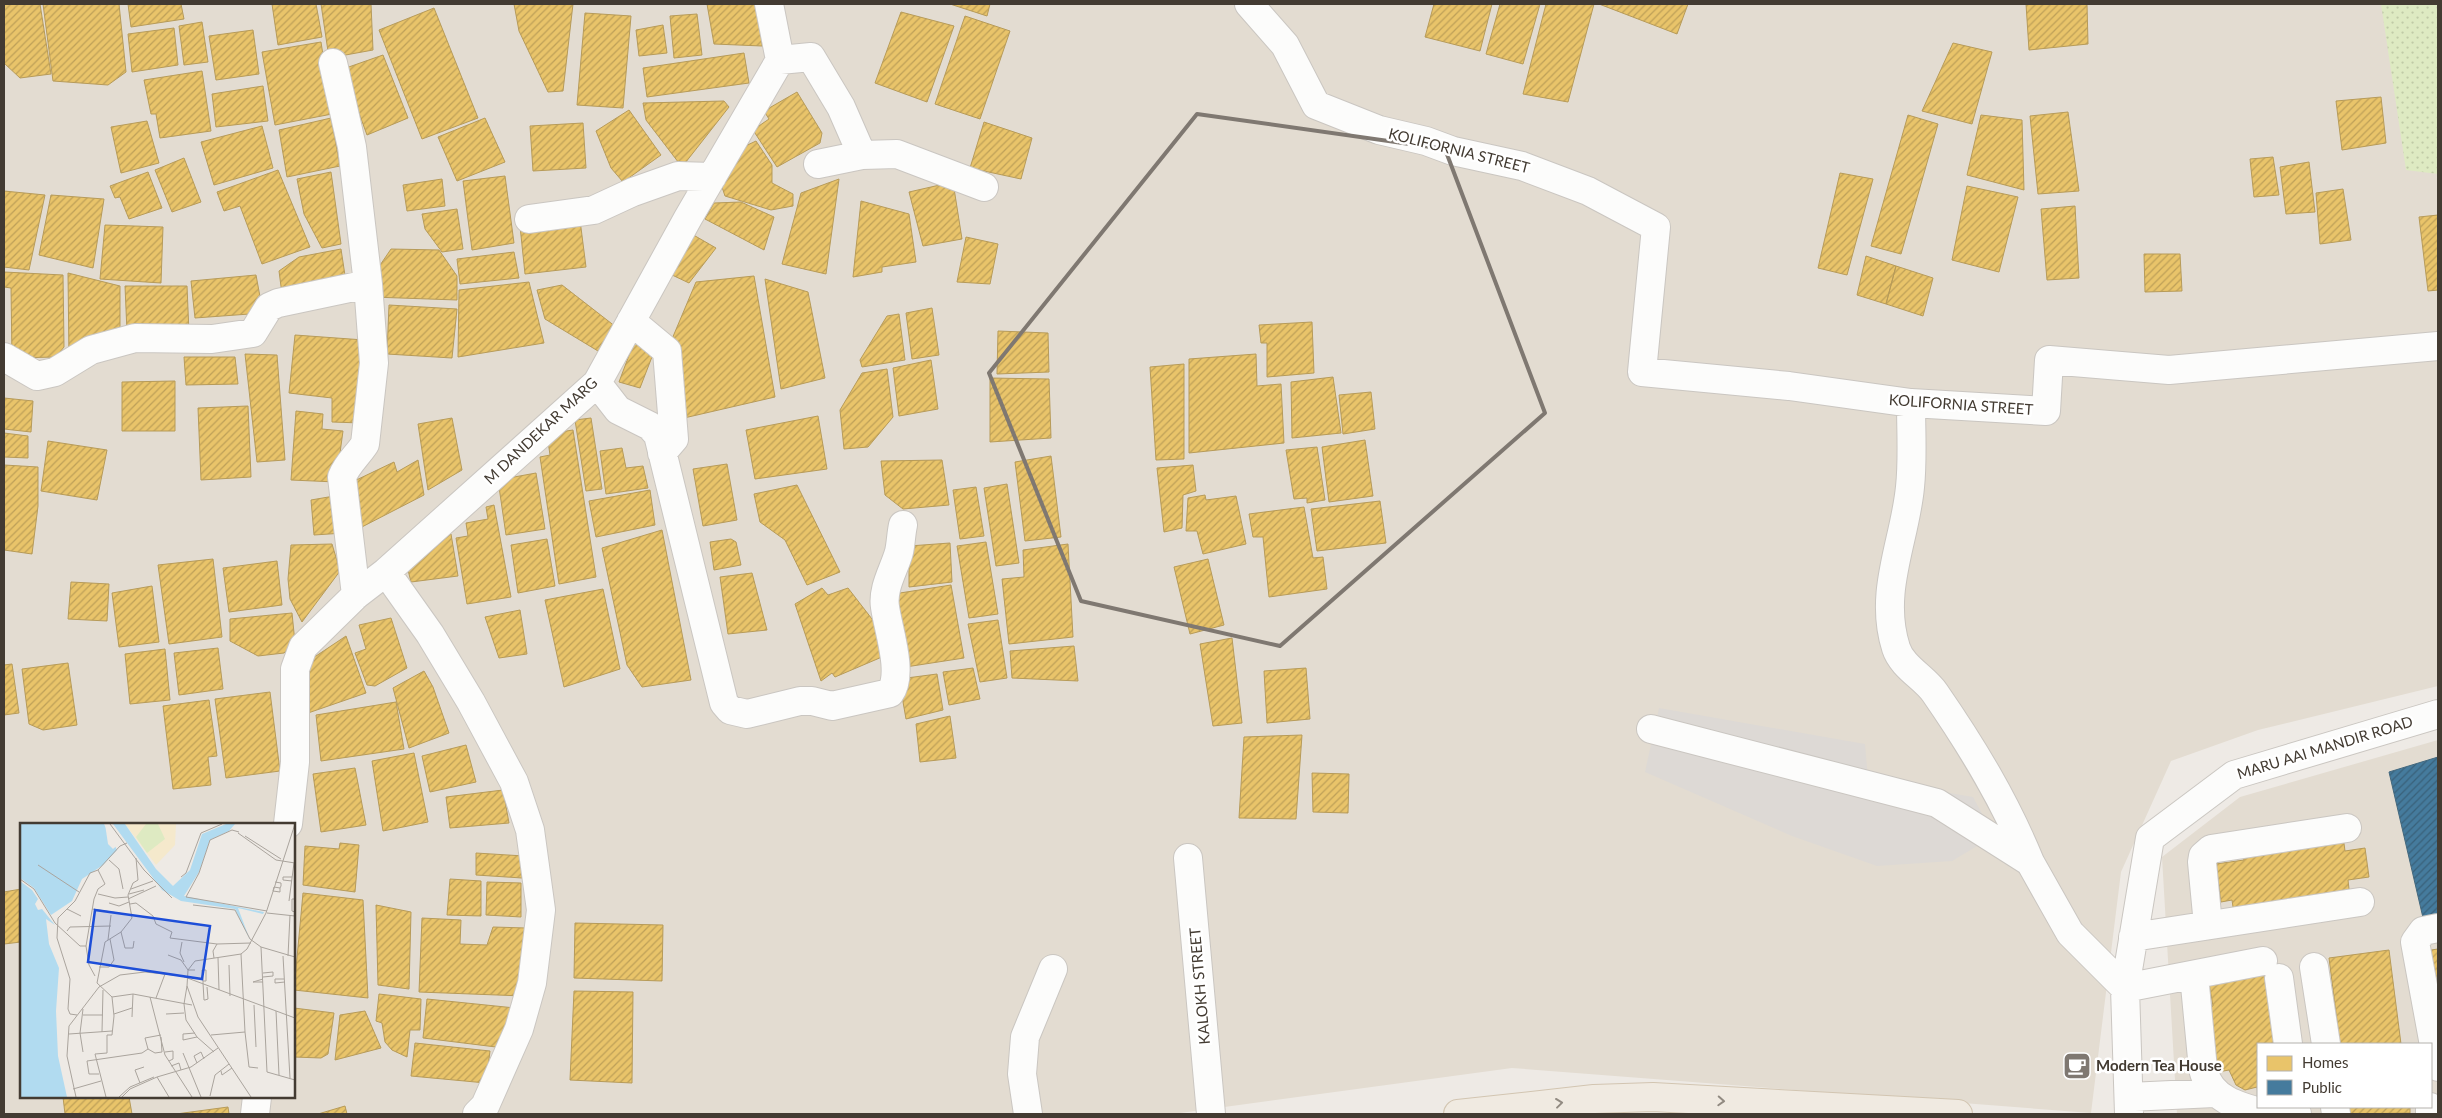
<svg xmlns="http://www.w3.org/2000/svg" width="2442" height="1118" viewBox="0 0 2442 1118" font-family="Lato,sans-serif">
<defs>
<pattern id="park-dots" width="8" height="8" patternUnits="userSpaceOnUse" patternTransform="scale(1.25)"><rect width="8" height="8" fill="#deeac2"/><path d="M2 2h.1M6 6h.1" fill="none" stroke="#c0caa7" stroke-width="1.8" stroke-linecap="round"/></pattern>
<pattern id="homes-hatch" width="6" height="6" patternUnits="userSpaceOnUse" patternTransform="scale(1.25)"><rect width="6" height="6" fill="#e9c46a"/><path d="M-1 1l2-2M0 6l6-6M5 7l2-2" fill="none" stroke="#bea058"/></pattern>
<pattern id="public-hatch" width="6" height="6" patternUnits="userSpaceOnUse" patternTransform="scale(1.25)"><rect width="6" height="6" fill="#457b9d"/><path d="M-1 1l2-2M0 6l6-6M5 7l2-2" fill="none" stroke="#39617a"/></pattern>
</defs>
<rect width="100%" height="100%" fill="#eeeae5"/>
<path fill="#e3dcd1" fill-rule="evenodd" d="M4,4H2438V686L2258,730L2171,761L2121,872L2091,1113L1512,1068L1173,1114H4ZM21,824H294V1097H21Z
M2438,740V1114H2177L2162,857L2240,797ZM2258,1044H2431V1107H2258Z"/>
<path fill="url(#park-dots)" d="M2381,4H2438V174L2406,170Z"/>
<path fill="#ddd9d5" d="M1659,708L1865,744L1868,779L1973,797L1994,836L1952,861L1877,866L1792,836L1645,772Z"/>
<path fill="url(#homes-hatch)" stroke="#b79b59" d="M4,4H40L51,74L20,78L4,63Z
M43,4H119L126,72L108,85L53,81Z
M128,4H181L184,19L131,27Z
M272,4H316L322,37L278,45Z
M321,4H371L373,50L329,58Z
M514,4H573L563,91L548,92L519,31Z
M707,4H759L762,46L714,44Z
M950,4H990L987,16Z
M1434,4H1492L1480,51L1425,37Z
M1500,4H1540L1523,64L1486,54Z
M1546,4H1594L1568,102L1523,94Z
M1599,4H1688L1677,34Z
M2026,4H2087L2088,44L2029,50Z
M434,8L478,118L422,139L379,30Z
M901,12L954,26L927,102L875,83Z
M585,13L631,16L623,108L577,105Z
M697,14L702,55L674,58L670,16Z
M965,16L1010,31L980,119L935,104Z
M202,22L208,62L184,65L179,26Z
M663,25L667,53L639,56L636,30Z
M174,28L178,65L132,72L128,34Z
M253,30L259,74L216,80L209,36Z
M321,42L332,114L275,125L262,52Z
M1953,43L1992,52L1972,124L1922,111Z
M744,53L749,83L647,97L643,68Z
M383,55L408,118L367,135L343,69Z
M202,71L211,131L160,138L156,114H151L144,80Z
M263,86L268,121L216,127L212,94Z
M797,92L822,133L820,143L777,167L753,130L769,119L764,111Z
M2381,97L2386,143L2342,150L2336,101Z
M724,101L729,107L682,167L646,120L643,103Z
M629,110L661,155L623,182L611,168L596,131Z
M2068,112L2079,191L2038,194L2030,116Z
M1908,115L1938,124L1901,254L1871,246Z
M1981,115L2022,120L2024,190L1967,175Z
M331,118L340,166L287,177L279,130Z
M485,118L505,162L457,181L438,137Z
M147,121L159,163L121,173L111,127Z
M984,122L1032,138L1021,179L970,168Z
M583,123L586,168L533,171L530,126Z
M262,126L273,168L214,185L201,142Z
M756,141L772,165V183L793,194V206L771,210L725,196L720,181L739,149Z
M2273,157L2279,195L2254,197L2250,159Z
M184,158L201,202L172,212L155,170Z
M2309,162L2315,212L2286,214L2280,167Z
M278,170L310,247L262,264L240,206L224,211L217,192Z
M148,172L162,208L129,219L120,197L115,198L110,186Z
M331,172L341,244L322,248L304,214L297,179Z
M1840,173L1873,179L1847,275L1818,268Z
M505,176L514,243L472,250L463,181Z
M442,179L445,206L407,211L403,185Z
M839,179L826,274L782,264L801,193Z
M953,182L962,239L923,246L909,192Z
M1967,186L2018,197L1999,272L1952,260Z
M2343,189L2351,240L2320,244L2316,193Z
M4,191L45,195L29,270L4,267Z
M51,195L104,199L93,268L39,255Z
M861,201L909,214L916,262L882,267V272L853,277Z
M741,202L774,217L764,250L705,219L714,203Z
M2075,206L2079,278L2047,280L2041,209Z
M457,209L463,249L442,252L425,229L422,214Z
M2438,215V290L2428,291L2419,217Z
M580,220L586,267L525,274L520,226Z
M105,225L163,227L161,283L100,279Z
M690,233L716,248L689,283L670,274Z
M966,237L998,244L990,284L957,282Z
M341,249L346,282L282,294L279,271L299,257Z
M391,249L439,250L457,276V300L372,297V277Z
M514,252L519,278L460,284L457,259Z
M2144,254H2180L2182,291L2145,292Z
M1866,256L1896,266L1886,304L1857,295Z
M1896,266L1933,278L1923,316L1886,304Z
M4,272L63,275L64,347L56,357L12,358L11,288L4,287Z
M68,273L120,286V334L69,359Z
M256,275L263,313L195,318L191,281Z
M754,276L775,397L684,418L672,339L696,282Z
M765,279L808,292L825,378L781,389Z
M529,282L544,343L458,357L459,290Z
M562,285L616,327L598,351L545,319L537,290Z
M125,286H187L189,333L127,332Z
M389,305L457,309L452,358L387,354Z
M932,308L939,355L912,359L906,313Z
M899,314L905,360L862,367L860,360L887,316Z
M1312,322L1314,373L1267,377V343H1261L1259,325Z
M998,331L1048,333L1049,372L997,374Z
M295,335L364,340L361,423L332,422V398L289,393Z
M634,342L655,349L640,388L619,382Z
M245,354L277,355L285,460L257,462Z
M1256,354L1257,386L1281,384L1284,443L1189,453V359Z
M184,357H235L238,384L186,385Z
M931,360L938,409L899,416L893,368Z
M1184,364V459L1156,460L1150,367Z
M887,369L893,417L868,447L844,449L840,410L862,373Z
M1333,377L1341,433L1292,438L1291,382Z
M990,378L1049,379L1051,438L990,442Z
M175,381V431H122V382Z
M1371,392L1375,429L1343,434L1339,395Z
M4,398L33,401L31,432L4,429Z
M248,406L251,477L201,480L198,408Z
M296,411L323,414L322,429L343,431L336,482L291,480Z
M818,416L827,469L755,479L746,430Z
M452,418L462,470L428,490L418,424Z
M591,418L602,489L586,491L575,420Z
M573,430L596,577L559,584L540,457L550,455L547,434Z
M4,433L28,436V458L4,457Z
M1365,440L1373,496L1329,502L1322,447Z
M48,441L107,450L97,500L41,491Z
M1317,447L1325,500L1307,503V498L1294,499L1286,450Z
M622,448L626,468L643,466L648,488L606,494L600,451Z
M1051,456L1061,537L1025,541L1015,462Z
M418,460L424,495L356,530L350,483L394,462L397,472Z
M942,460L949,505L903,509L885,495L881,461Z
M727,464L737,520L703,526L693,469Z
M4,465L38,467V506L32,554L4,550Z
M1193,465L1196,491L1183,495L1182,528L1164,532L1157,468Z
M536,473L545,529L506,535L498,480Z
M1007,484L1019,563L996,566L984,488Z
M797,485L840,572L807,585L785,540L760,522L754,494Z
M976,487L984,536L960,539L953,490Z
M650,490L655,525L596,537L589,501Z
M340,495L344,533L314,535L311,500Z
M1205,495L1206,500L1236,496L1246,544L1203,554L1197,531H1186L1188,498Z
M1380,501L1386,543L1317,551L1311,509Z
M494,505L511,597L467,604L456,538L468,536L466,523L488,519L486,507Z
M1304,507L1313,558L1323,557L1327,589L1269,597L1263,537H1253L1249,514Z
M662,530L691,680L642,687L627,665L602,548Z
M451,534L458,576L411,582L408,570Z
M547,539L555,586L518,593L511,545Z
M731,539L736,542L741,565L714,570L710,542Z
M986,542L998,614L969,618L957,546Z
M950,543L952,582L909,587V546Z
M332,544L340,571L302,622L290,599L288,579L291,545Z
M1068,544L1073,637L1009,644L1002,579L1024,577L1023,550Z
M213,559L222,637L169,644L158,565Z
M1208,559L1224,625L1190,634L1174,567Z
M277,561L282,605L229,612L223,568Z
M752,573L767,630L728,634L720,577Z
M71,582L109,584L107,621L68,619Z
M951,585L964,658L899,668L889,611L900,593Z
M152,586L159,642L119,647L112,593Z
M822,588L828,595L848,588L889,641V654L835,677L832,673L821,681L795,604Z
M603,589L620,669L564,687L545,600Z
M520,610L527,654L499,658L485,617Z
M292,613L295,643L284,653L258,656L230,641V619Z
M391,618L407,668L375,686L367,685L355,653L366,649L359,625Z
M998,620L1007,678L980,682L968,624Z
M346,636L366,693L308,713L303,676L310,660Z
M1232,638L1242,723L1213,726L1200,644Z
M1074,646L1078,681L1012,678L1010,651Z
M218,648L223,689L179,695L174,653Z
M165,649L170,700L130,704L125,654Z
M68,663L77,725L43,730L29,724L22,669Z
M12,664L19,713L4,715V665Z
M973,668L980,699L949,705L943,672Z
M1306,668L1310,719L1267,723L1264,671Z
M424,671L433,687L449,733L409,748L393,688Z
M937,674L943,710L906,719L899,679Z
M270,692L280,771L226,778L215,699Z
M209,700L217,756L208,757L211,785L173,789L163,706Z
M396,702L404,749L321,761L316,715Z
M950,716L956,758L920,762L916,724Z
M1302,735L1296,819L1239,818L1244,737Z
M466,745L476,782L430,792L422,756Z
M414,753L428,822L383,831L372,761Z
M355,768L366,825L321,832L313,774Z
M1312,773L1349,774L1348,813L1313,812Z
M503,790L509,823L450,828L446,797Z
M2343,836L2345,851L2365,848L2369,877L2348,880L2350,898L2234,914L2232,900L2221,902L2216,864L2244,860L2242,850Z
M340,843L359,845L355,892L303,885L305,846L339,849Z
M476,853L524,856L522,878L476,875Z
M450,879L481,881V916L447,915Z
M487,882L521,883V917L486,915Z
M21,889V942L4,944V892Z
M303,893L363,900L368,998L294,990Z
M376,905L411,912L409,989L378,985Z
M422,918L461,920L460,944L487,945L493,927L526,928L523,996L419,992Z
M575,923L663,925L662,981L574,978Z
M2438,949V1035L2424,951Z
M2389,950L2401,1044H2340L2329,958Z
M2264,967L2279,1044H2258V1093L2257,1087L2245,1090L2236,1085L2229,1070L2218,1072L2206,1007L2213,1006L2208,978Z
M574,991L633,992L632,1083L570,1080Z
M379,994L421,999L420,1030H410L407,1057L392,1050L385,1042L382,1023L376,1021Z
M427,999L515,1008L511,1039L499,1038L496,1047L423,1038Z
M294,1008L334,1013L328,1054L321,1058L294,1057Z
M365,1011L381,1048L335,1060L340,1015Z
M415,1043L490,1051L486,1083L411,1076Z
M63,1097H129L132,1114H65Z
M345,1106L347,1114H318Z
M228,1107L229,1114H176Z
M2348,1107H2410V1113L2349,1114Z"/>
<path fill="url(#public-hatch)" stroke="#44687d" d="M2438,757V919L2424,922L2389,772Z"/>
<g fill="none" stroke-linecap="round" stroke-linejoin="round">
<defs>
<path id="minor" d="M1249,4L1285,45L1316,105L1379,130L1426,141L1453,151L1522,166L1588,191L1656,227L1642,372L1789,386L1911,403L2046,411L2049,360L2169,370L2438,346
M780,60L811,57L841,107L862,155
M333,63L352,147L368,284L374,363L365,444C357,456 347,464 342,477L356,595
M818,164L862,155L897,154L984,187
M529,219L594,210L633,192L678,176L712,177
M631,321L667,351L674,439L662,453
M4,357L37,376L55,372L91,350L135,338L212,339L253,333L269,307L278,303L368,284
M597,383L618,410L650,426L658,435L724,703L730,710L747,714L800,701H812L832,706L890,693C904,674 888,629 885,607C882,588 894,570 899,552C901,543 901,534 903,525
M1911,403C1911,431 1913,460 1910,487C1905,541 1878,592 1896,648C1902,667 1925,678 1935,693C1973,748 2005,801 2030,862
M386,572L430,634L471,702L514,782L530,830L541,910L532,983L519,1029L485,1106L477,1114
M1651,729L1937,803L2030,862L2070,933L2125,988L2263,961
M288,824L295,762V669L303,647L356,595L386,572L597,383L688,218L780,60L769,4
M1188,858L1211,1114
M2208,925L2202,862L2203,856L2211,849L2347,828
M2438,928L2423,931L2415,942L2438,1067
M2133,937L2360,902
M2314,967L2326,1044
M2194,975L2203,1069C2210,1100 2240,1107 2267,1114
M2279,978L2288,1044
M2129,1097L2214,1093
M2335,1107L2336,1114
M2430,1107V1114
M255,1114L257,1097
M1028,1114L1022,1074L1025,1037L1053,969
M2129,1114L2125,988L2150,838L2234,775L2438,714
M2283,1114H2297"/>
<path id="major" d="M1458,1114L1594,1099L1653,1097L1958,1114"/>
</defs>
<use href="#minor" stroke="#cac6c1" stroke-width="30"/>
<use href="#major" stroke="#d2c5b1" stroke-width="30"/>
<use href="#minor" stroke="#fcfcfb" stroke-width="28"/>
<use href="#major" stroke="#f0eae1" stroke-width="28"/>
</g>
<defs><path id="oneway-chevron" d="M-2-3.5L2.5 0L-2 3.5" fill="none" stroke-width="1.6" stroke-linecap="round" stroke-linejoin="round" transform="scale(1.25)"/></defs>
<g stroke="#918a81">
<use href="#oneway-chevron" transform="translate(1721 1101) rotate(3)"/>
<use href="#oneway-chevron" transform="translate(1559 1103) rotate(-7)"/>
</g>
<path fill="none" stroke="#7f7871" stroke-width="4" stroke-linejoin="round" d="M1197,114L1445,149L1545,413L1280,646L1081,601L989,373Z"/>
<defs>
<symbol id="cafe-square" viewBox="-11 -11 22 22"><rect x="-9" y="-9" width="18" height="18" rx="4" fill="#7f7871" stroke="#fff"/><path d="M-5.5-4.5H6V0H3Q3 3.5 0 3.5H-2.5Q-5.5 3.5-5.5 0ZM3-3.2v2h1.7v-2ZM-6 4.5H4V6H-6Z" fill="#fff"/></symbol>
</defs>
<g fill-rule="evenodd">
<use href="#cafe-square" x="2061" y="1050" width="32" height="32"/>
</g>
<g text-anchor="middle" stroke-width="5" stroke-linejoin="round" paint-order="stroke">
<g font-size="15" fill="#433b32" stroke="#fff">
<text transform="translate(1459 151) rotate(14)" y="5">KOLIFORNIA STREET</text>
<text transform="translate(1961 405) rotate(4)" y="5">KOLIFORNIA STREET</text>
<text transform="translate(541 431) rotate(-43)" y="5">M DANDEKAR MARG</text>
<text transform="translate(2325 748) rotate(-17)" y="5">MARU AAI MANDIR ROAD</text>
<text transform="translate(1200 986) rotate(-95)" y="5">KALOKH STREET</text>
</g>
<g font-size="15" font-weight="bold" fill="#433b32" stroke="#fff" text-anchor="start">
<text x="2096" y="1071">Modern Tea House</text>
</g>
</g>
<g transform="translate(20 823)">
<rect width="275" height="275" fill="#eeeae5"/>
<path d="M105,1H156L155,22L136,42Z" fill="#f5e9cc"/>
<path d="M126,1H138L145,16L127,30L116,14Z" fill="#deeac2"/>
<path d="M0,1H84L97,27L83,42L62,56L52,78L31,92L14,65L0,55ZM93,1H105L136,46L153,63L170,47L182,11L206,1H215L209,8L190,17L179,49L164,73L244,89L243,91L218,85L230,117L215,86L161,78L142,67ZM0,58L12,67L18,76L15,81L18,87L22,86L35,102L26,96L29,121L39,145L36,188L38,233L47,274H0Z" fill="#b1dbf0"/>
<path d="M85,1L99,21L93,26L88,21Z" fill="#eeeae5"/>
<path fill="none" stroke="#aaa49d" stroke-width="1" d="M90,1L124,47L152,75M219,9L212,7L190,17L179,50L166,74L247,88M218,10L256,37L275,40M225,13L261,36M116,35L118,57L113,60L108,72L112,95L101,109L85,119L77,160L92,174L113,171L172,182M89,37L99,46L103,66M18,42L59,69M161,54L166,50L181,10L202,1M0,56L14,66L35,100L60,123H66M272,58L263,57V54H272M255,59L261,60V63L260,65V69L253,68L254,64L260,65M111,66L133,58M78,71L95,75L108,74M109,71L124,67M108,76L136,63M275,76H272V88L275,89M269,78L274,40M89,80L99,83L109,79M110,81L116,80L133,93L136,101L152,109L150,115L197,121M173,82L215,87L230,116L241,124L275,134M47,86L61,93M72,86L105,91M247,90L275,93M47,108L50,104L91,103M101,109L105,125H113L114,118M88,117L91,92M162,119L160,130L164,139M241,124L247,249L275,257M148,132L161,137L168,147H175M263,133L270,255M268,133L270,92M194,135L193,128L197,121L231,120M198,135L199,167M209,142L210,173M79,144H89L94,137L90,116M243,150L253,149V153L243,154M75,153L69,142L66,123L74,76L78,66L85,61L78,47M243,156L233,159H243M264,156H255V160L265,159M183,158H186V147H182L183,158V160L184,177H185L188,176L187,164M167,163L164,181L166,197L177,214L194,229M130,174L145,232L172,274M136,175L145,151M234,182L236,224M63,186L60,210L63,229M256,188L259,252M94,191L112,185M146,191L164,190M57,192L50,191L48,186L50,156L37,115L38,95L55,78L70,50L78,47L100,23L107,20M63,192H83M112,194L113,171M82,209L83,167M225,209L229,244L238,245M175,210L163,211V217L177,214M49,211L92,208M141,212L125,215L128,226L135,230L142,229L141,214M191,212L225,209L221,131M145,229L153,228V236L149,238M163,230L181,274M177,240L174,233L181,229L184,236M151,243L159,240L161,247M201,248L202,252L212,245M79,251H69L67,238L122,230L128,226M137,254L149,274M120,260L115,247L124,244M53,266L81,258M190,273L195,252L209,241M56,274L47,233L49,203L79,164L100,152L125,149L162,153L275,195M86,274L75,231L87,230V212H92L94,193L92,174M99,274L110,264L134,254M102,274L110,266L137,254L171,244L198,225M231,274L178,194L167,163L168,147L175,138L221,131L227,126L246,90L275,1"/>
<path fill="#1d4ed8" fill-opacity="0.15" stroke="#1d4ed8" stroke-width="2.5" d="M75,87L190,103L182,156L68,139Z"/>
<rect width="275" height="275" fill="none" stroke="#433b32" stroke-width="2.5"/>
</g>
<rect width="2442" height="1118" fill="none" stroke="#433b32" stroke-width="10"/>
<rect x="2257" y="1043" width="175" height="65" fill="#ffffff" stroke="#b4b1ad"/>
<rect x="2267" y="1056" width="25" height="15" fill="#e9c46a" stroke="#b4b1ad"/>
<text x="2302" y="1068" font-size="15" fill="#433b32">Homes</text>
<rect x="2267" y="1080" width="25" height="15" fill="#457b9d" stroke="#b4b1ad"/>
<text x="2302" y="1093" font-size="15" fill="#433b32">Public</text>
</svg>
